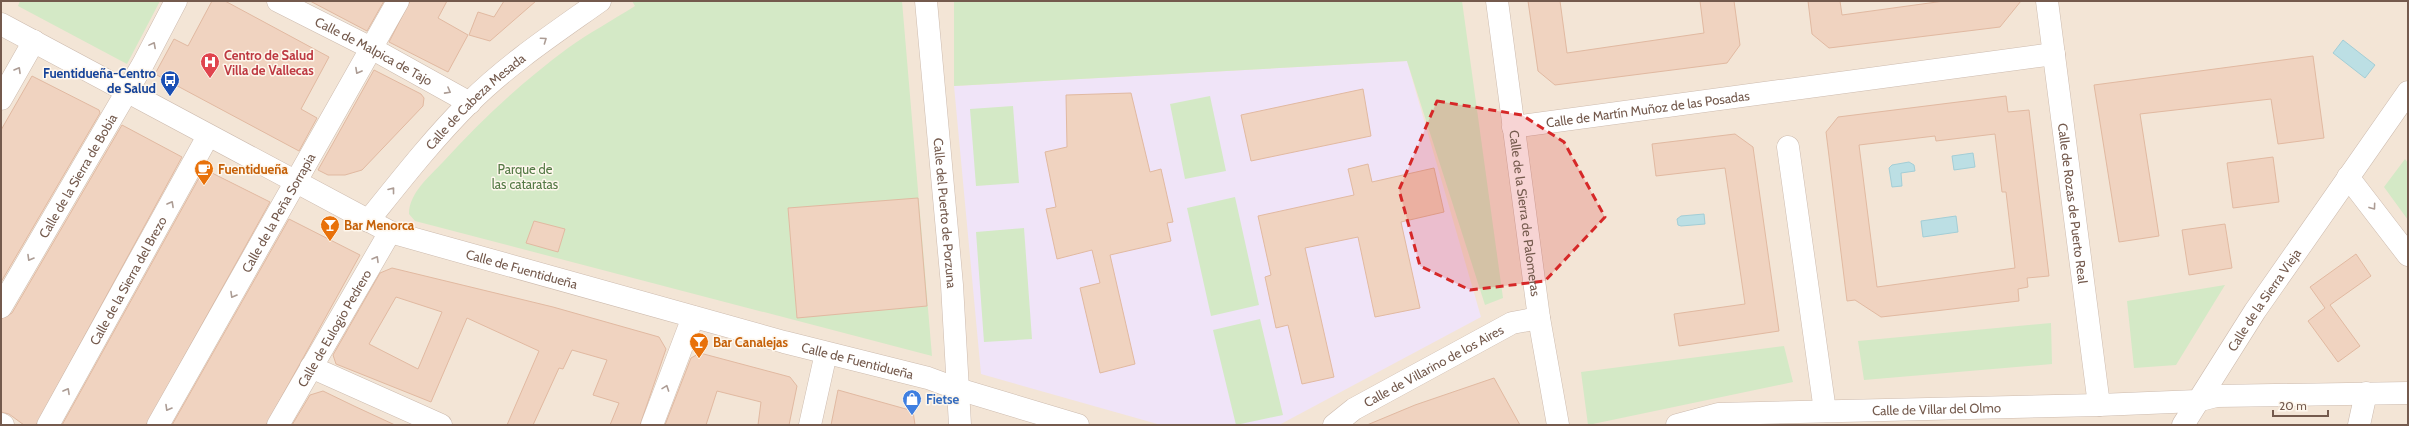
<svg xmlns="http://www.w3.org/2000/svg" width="2409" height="426" viewBox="0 0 2409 426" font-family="Cabin,sans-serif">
<rect width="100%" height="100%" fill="#fbf3e7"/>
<path fill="#f3e5d6" d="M1,1H2408V425H1Z"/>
<path fill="#f0e4f8" d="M1407,61L1481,317L1279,425H1161L981,374L954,86Z"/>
<path fill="#d4e9c6" d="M20,1H160L127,64L18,6Z
M632,1H902L932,356L415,221L409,214C409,193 429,177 443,162C481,120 522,82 568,48C589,33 613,20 635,6Z
M954,1H1462L1503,298L1485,305L1407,61L954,86Z
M1210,96L1226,171L1185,179L1170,104Z
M1013,106L1019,183L976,186L970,109Z
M2405,159L2408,163V220L2384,187Z
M1235,197L1259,305L1211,316L1187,208Z
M1024,228L1032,339L984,342L976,232Z
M2225,285L2176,365L2134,368L2127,301Z
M1260,319L1283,415L1236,425L1213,330Z
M2051,323L2052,364L1864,380L1858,341Z
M1784,346L1793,382L1588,425L1581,372Z"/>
<path fill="#bcdfe4" stroke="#a3ced6" d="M2343,40L2375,65L2365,78L2333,53Z
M1973,153L1975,167L1954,170L1952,156Z
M1909,162L1914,165L1915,171L1901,173L1902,186L1892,187L1889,168L1892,165Z
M1704,214L1705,224L1681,226L1678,225L1677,219L1681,216Z
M1956,216L1958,232L1923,237L1921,221Z"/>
<path fill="#f0d3c0" stroke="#e1b9a1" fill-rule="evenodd" d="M212,1H225L329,57L301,109L317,118L299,151L155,74L174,39L188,46Z
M310,1H384L367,31Z
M410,1H447L438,18L468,35L448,72L389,42Z
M504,1H536L490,41L469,35L478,12L494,17Z
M1528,1H1560L1567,53L1704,33L1700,1H1734L1740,45L1727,63L1555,85L1538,71Z
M1808,1H1840L1842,15L1944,1H2021L2000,27L1829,48L1812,34Z
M2313,56L2324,138L2278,144L2271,99L2140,114L2159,236L2119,242L2094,85Z
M374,70L421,94L424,98L423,106L362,170L345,175H328L318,170Z
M32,76L99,110L100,113L1,282V130Z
M1363,89L1371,136L1251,161L1241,115Z
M1131,93L1150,172L1161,169L1173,222L1167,223L1171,241L1110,255L1135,364L1100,373L1080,288L1100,283L1092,250L1057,259L1046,209L1056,207L1045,152L1067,147L1066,95Z
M2006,96L2008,112L2029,110L2049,276L2027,278L2028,287L2018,289L2019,301L1935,311L1881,317L1855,300L1847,301L1826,132L1838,117ZM1995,134L2002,192H2006L2015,268L1877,287L1859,145L1935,136L1936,141Z
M122,125L182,157L36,425H24L9,414L1,412V319L12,313Z
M1735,134L1753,147L1779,331L1679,346L1674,314L1745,304L1725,168L1656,176L1652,144Z
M2273,157L2279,202L2233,208L2227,163Z
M1368,164L1372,182L1434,168L1444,212L1401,222L1420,308L1375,317L1358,237L1305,248L1334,377L1302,384L1288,325L1276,328L1265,277L1271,275L1258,216L1354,195L1348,169Z
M204,169L270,202L146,425H62Z
M918,198L927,306L797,318L788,208Z
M289,219L360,255L266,425H172Z
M534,221L565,229L558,252L526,243Z
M2225,224L2232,268L2189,275L2182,230Z
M2356,254L2371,276L2330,305L2360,346L2338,362L2308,321L2325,308L2310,287Z
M392,268L553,307L659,337L666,349L640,425H610L619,403L593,395L607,360L572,350L563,369L559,368L533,425H507L539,351L467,318L431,402L336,364L333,355L380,273ZM396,297L442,312L418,369L369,344Z
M700,353L790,377L797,386L789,425H758L761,402L717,391L706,425H665L691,358Z
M1494,378L1520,425H1367L1415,405Z
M838,390L913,411L915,425H831Z
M323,391L354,406L395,425H292L310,395Z"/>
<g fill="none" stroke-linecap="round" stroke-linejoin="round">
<defs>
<g id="minor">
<path id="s1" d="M278,1L371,48L470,103"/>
<path id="s2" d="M926,1L952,285L960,425"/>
<path id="s3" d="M1497,1L1539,318L1558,425"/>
<path id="s4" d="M2047,1L2099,405"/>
<path id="s5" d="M1,24L390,232L784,342L928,378L958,389L1078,425"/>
<path d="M1,99L34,41"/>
<path id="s6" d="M1513,127L2054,54"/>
<path d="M1788,147L1825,411"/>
<path d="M2348,177L2408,255"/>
<path id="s7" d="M368,221C401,180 432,140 469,103C508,64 555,33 600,1"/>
<path id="s8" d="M1,307L143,64L176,1"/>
<path d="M311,367L441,425"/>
<path d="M1,424L3,425"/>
<path id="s9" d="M48,425L208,136"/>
<path id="s10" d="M158,425L398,1"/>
<path id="s11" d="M278,425L390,232"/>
<path d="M652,425L693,317"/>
<path d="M810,425L826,353"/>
<path id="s12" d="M1334,425L1354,409L1512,323L1539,318"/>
<path id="s13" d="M1677,425L1718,414L2099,405L2197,401L2216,396L2408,393"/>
<path id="s14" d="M2183,425L2255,311L2408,92"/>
<path d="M2359,425L2366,393"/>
</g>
</defs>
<use href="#minor" stroke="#cdbbae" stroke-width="23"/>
<use href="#minor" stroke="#fff" stroke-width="22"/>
</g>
<defs><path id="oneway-chevron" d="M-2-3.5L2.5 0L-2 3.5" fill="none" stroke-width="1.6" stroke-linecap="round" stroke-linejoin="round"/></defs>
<g stroke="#ac9c94">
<use href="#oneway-chevron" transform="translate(544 40) rotate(-35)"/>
<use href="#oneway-chevron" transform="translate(153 45) rotate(-62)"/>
<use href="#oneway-chevron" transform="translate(18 70) rotate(-60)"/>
<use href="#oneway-chevron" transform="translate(358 71) rotate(119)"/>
<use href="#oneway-chevron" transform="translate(448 91) rotate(29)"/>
<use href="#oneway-chevron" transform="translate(392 190) rotate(-52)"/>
<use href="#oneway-chevron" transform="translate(171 204) rotate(-61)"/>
<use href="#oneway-chevron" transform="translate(2373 207) rotate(54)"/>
<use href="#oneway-chevron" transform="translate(30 258) rotate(120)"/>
<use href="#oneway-chevron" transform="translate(376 259) rotate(-60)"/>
<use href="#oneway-chevron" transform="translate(233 295) rotate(120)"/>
<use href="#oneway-chevron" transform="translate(666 388) rotate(-70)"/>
<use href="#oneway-chevron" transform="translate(67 391) rotate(-61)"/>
<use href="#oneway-chevron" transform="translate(168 408) rotate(120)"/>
</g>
<path fill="#d62828" fill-opacity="0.2" stroke="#d62828" stroke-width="3" stroke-dasharray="8 5" stroke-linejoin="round" d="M1437,101L1522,115L1564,142L1605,217L1545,281L1470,290L1420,266L1399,190Z"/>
<defs>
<symbol id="hospital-pin" viewBox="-11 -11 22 30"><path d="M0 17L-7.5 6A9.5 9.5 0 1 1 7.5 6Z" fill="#e0444e" stroke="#fef7ed"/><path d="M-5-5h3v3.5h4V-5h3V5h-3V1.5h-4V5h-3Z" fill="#fff"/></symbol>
<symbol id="bus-pin" viewBox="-11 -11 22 30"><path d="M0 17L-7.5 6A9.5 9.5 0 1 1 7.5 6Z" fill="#1a4fb4" stroke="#fef7ed"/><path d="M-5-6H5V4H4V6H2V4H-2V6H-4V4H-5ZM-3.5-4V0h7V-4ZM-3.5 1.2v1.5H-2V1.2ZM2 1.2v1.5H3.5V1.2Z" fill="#fff"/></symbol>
<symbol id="cafe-pin" viewBox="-11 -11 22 30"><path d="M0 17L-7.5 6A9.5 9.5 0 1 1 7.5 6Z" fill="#e8710a" stroke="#fef7ed"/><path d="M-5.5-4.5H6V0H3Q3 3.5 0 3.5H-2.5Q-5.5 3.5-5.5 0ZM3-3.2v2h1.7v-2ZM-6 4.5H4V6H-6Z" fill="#fff"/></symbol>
<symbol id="bar-pin" viewBox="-11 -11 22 30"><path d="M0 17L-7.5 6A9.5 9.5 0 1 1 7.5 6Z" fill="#e8710a" stroke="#fef7ed"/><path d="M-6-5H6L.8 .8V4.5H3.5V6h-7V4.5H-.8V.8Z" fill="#fff"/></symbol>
<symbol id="shop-pin" viewBox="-11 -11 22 30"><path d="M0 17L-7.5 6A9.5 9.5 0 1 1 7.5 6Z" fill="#3f7fe0" stroke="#fef7ed"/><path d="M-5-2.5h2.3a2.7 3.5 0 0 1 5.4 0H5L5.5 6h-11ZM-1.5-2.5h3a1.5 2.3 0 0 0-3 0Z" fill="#fff"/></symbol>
</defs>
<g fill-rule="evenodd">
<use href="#hospital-pin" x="199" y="51" width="22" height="30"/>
<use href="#bus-pin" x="159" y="69" width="22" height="30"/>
<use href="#cafe-pin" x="193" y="158" width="22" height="30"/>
<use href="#bar-pin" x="319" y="214" width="22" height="30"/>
<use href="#bar-pin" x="688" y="331" width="22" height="30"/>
<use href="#shop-pin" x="901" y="388" width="22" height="30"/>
</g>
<g text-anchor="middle" stroke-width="3" stroke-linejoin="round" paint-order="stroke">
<g font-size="13" fill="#745a4d" stroke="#fef7ed">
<text dy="5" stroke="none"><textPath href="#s1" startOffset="108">Calle de Malpica de Tajo</textPath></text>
<text dy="5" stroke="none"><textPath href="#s7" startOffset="161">Calle de Cabeza Mesada</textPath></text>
<text dy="5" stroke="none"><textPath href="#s6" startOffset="136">Calle de Martín Muñoz de las Posadas</textPath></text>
<text dy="5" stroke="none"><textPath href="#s8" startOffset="152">Calle de la Sierra de Bobia</textPath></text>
<text dy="5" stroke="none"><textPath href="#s4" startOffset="204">Calle de Rozas de Puerto Real</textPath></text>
<text dy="5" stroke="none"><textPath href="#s10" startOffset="244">Calle de la Peña Sorrapia</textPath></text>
<text dy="5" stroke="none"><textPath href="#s2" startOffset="213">Calle del Puerto de Porzuna</textPath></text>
<text dy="5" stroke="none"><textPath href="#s3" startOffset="214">Calle de la Sierra de Palomeras</textPath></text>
<text dy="5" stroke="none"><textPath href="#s5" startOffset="578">Calle de Fuentidueña</textPath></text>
<text dy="5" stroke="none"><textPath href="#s9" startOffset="165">Calle de la Sierra del Brezo</textPath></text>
<text dy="5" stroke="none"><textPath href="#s14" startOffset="149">Calle de la Sierra Vieja</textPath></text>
<text dy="5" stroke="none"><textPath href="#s11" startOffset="112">Calle de Eulogio Pedrero</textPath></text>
<text dy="5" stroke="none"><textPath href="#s5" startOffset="926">Calle de Fuentidueña</textPath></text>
<text dy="5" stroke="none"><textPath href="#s12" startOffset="116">Calle de Villarino de los Aires</textPath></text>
<text dy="5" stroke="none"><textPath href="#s13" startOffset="261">Calle de Villar del Olmo</textPath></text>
</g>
<g font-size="13" font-weight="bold" fill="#be3a42" stroke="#fef7ed" text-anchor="start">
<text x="224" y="60">Centro de Salud<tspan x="224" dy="15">Villa de Vallecas</tspan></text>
</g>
<g font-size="13" font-weight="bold" fill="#164399" stroke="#fef7ed" text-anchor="end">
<text x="156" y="78">Fuentidueña-Centro<tspan x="156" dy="15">de Salud</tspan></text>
</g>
<g font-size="13" font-weight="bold" fill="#c56008" stroke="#fef7ed" text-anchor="start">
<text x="218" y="174">Fuentidueña</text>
<text x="344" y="230">Bar Menorca</text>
<text x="713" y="347">Bar Canalejas</text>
</g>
<g font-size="13" fill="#547945" stroke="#fef7ed">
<text x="525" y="174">Parque de<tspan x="525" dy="15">las cataratas</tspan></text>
</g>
<g font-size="13" font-weight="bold" fill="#366cbe" stroke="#fef7ed" text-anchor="start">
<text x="926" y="404">Fietse</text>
</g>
</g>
<rect width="2409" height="426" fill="none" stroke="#745a4d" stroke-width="4"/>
<path d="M2273 410v6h55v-6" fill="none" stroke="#745a4d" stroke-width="2"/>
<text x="2279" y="410" font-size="12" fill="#745a4d" stroke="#fef7ed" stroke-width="3" paint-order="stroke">20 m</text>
</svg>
